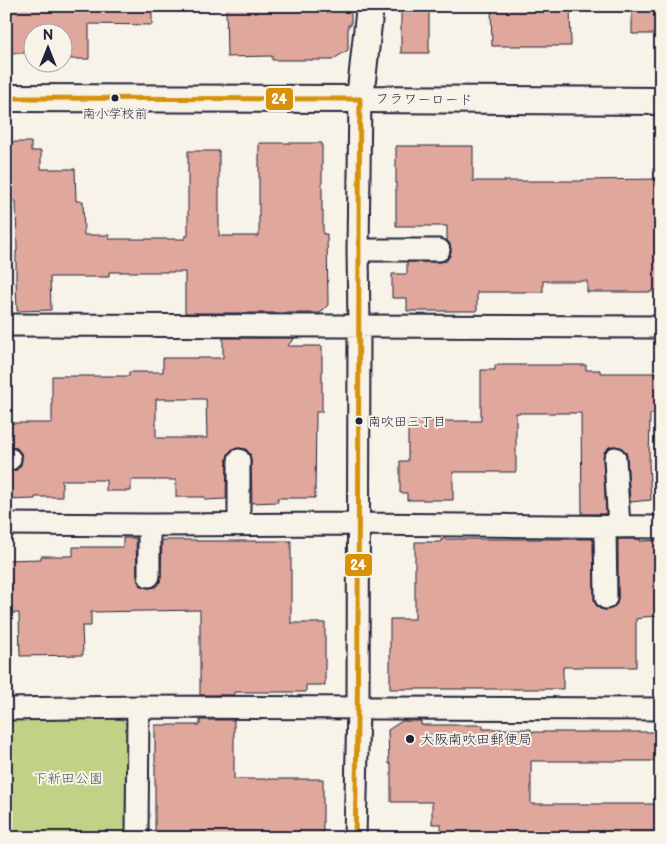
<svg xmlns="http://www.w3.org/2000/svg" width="667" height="844" viewBox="0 0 667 844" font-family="'Balsamiq Sans','Klee One',sans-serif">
<rect width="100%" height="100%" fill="#f7f3e8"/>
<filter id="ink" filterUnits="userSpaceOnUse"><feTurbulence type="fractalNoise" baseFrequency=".02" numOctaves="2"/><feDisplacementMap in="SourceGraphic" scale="10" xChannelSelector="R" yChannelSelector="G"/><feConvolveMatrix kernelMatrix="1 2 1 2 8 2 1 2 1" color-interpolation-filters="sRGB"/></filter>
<g filter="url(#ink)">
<path fill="#c1d287" stroke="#727a61" d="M6,717L120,718L129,727V838H6Z"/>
<path fill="#e0a79d" stroke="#22223b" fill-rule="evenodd" d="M6,6H152V25L89,24V59H62V32H32V53H6Z
M226,6H351V25H348V50L332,60H272V56L227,57Z
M401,6H429V53H401Z
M491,6H570L571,46H492Z
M632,6H661V34H632Z
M6,142H31V151H41V169H75L76,201H83L84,235H109V239H185V236H188V151H219V236H259V143H322V211H323V234H327L328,305L320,313H185V272H109V277H50L51,310L17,311L16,279V251H17L16,201H6Z
M396,146H473V181H582V180L661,179V290H652V292H587V281H543V292H477V311H407V298H392V274H407V262H439L447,261V260L450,256L451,250L450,244L447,240V226H396Z
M223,338H295L287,346H322V412H316L315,498H277L278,502L252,503L251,460L250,454L246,449L239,448L232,449L228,454L227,460L226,499L205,500V497H176V480H131V491H106V480H62V497H35V499L6,500V472L17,470L21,465L22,459L21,453L17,448L6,446V423H52V376H129V372H163V358H223ZM156,399H206L207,438H156Z
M495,365H586V370H600V373H661V414H650L649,464L651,500L630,502L627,457L626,452L621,447L614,446L609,447L604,452L603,458L606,514H582L581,413H516V472H453V500H407V493H400V461H408V421H481V370H495Z
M123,538H136L137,576L138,582L142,587L149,588L156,587L160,582L161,576L162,540H196V541H291V623H325V685H306V692H234V695H200V610L91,612V626H82L83,655L20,656L19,613H6V560L41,559V556H73V547H123Z
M441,539H593L594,599L596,605L600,609L606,610L613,608L617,604L618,598V539H640V541L661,540V616L642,617V618L636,619V667H563V689H390V619H415V542H441Z
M200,720H234V779H323V838H155V725H200Z
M402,721H421V725H483V729H531V732H655V761H531V804H656V838H441V824H432V802H391V764H389L388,730Z"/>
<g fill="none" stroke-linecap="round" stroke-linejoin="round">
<defs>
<path id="minor" d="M358,250H439
M6,325L661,327
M615,458L619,527
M6,459H10
M239,460V525
M6,524L149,525L359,524L661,527
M149,525V576
M605,527L606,598
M6,709L138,707L661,709
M137,838L138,707
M355,838L358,707L359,325L358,250L360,99"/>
<path id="tertiary" d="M6,98L360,99L661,101
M360,99L370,6"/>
</defs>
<use href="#minor" stroke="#22223b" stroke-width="25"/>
<use href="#tertiary" stroke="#22223b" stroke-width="30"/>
<use href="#minor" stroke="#f7f3e8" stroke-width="21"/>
<use href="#tertiary" stroke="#f7f3e8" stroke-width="26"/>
<defs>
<path id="bus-1" d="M6,98L360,99C357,345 361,592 355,838"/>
</defs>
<use href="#bus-1" stroke="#f7f3e8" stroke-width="9"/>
<use href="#bus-1" stroke="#d79209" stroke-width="5"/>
</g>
</g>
<g fill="#22223b" stroke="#f7f3e8" stroke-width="2">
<circle cx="115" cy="98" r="4.5"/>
<circle cx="359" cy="421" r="4.5"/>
<circle cx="410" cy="739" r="5"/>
</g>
<g text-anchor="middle" stroke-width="4" stroke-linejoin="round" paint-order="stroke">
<g font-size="13" fill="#22223b" stroke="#f7f3e8">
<text x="115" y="118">南小学校前</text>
<text x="368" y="426" text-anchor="start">南吹田三丁目</text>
</g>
<g font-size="14" fill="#22223b" stroke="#f7f3e8">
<text transform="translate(424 99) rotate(1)" y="5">フラワーロード</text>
</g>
<g font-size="14" fill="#22223b" stroke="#f7f3e8" text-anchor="start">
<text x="420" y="744">大阪南吹田郵便局</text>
</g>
<g font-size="14" fill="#525752" stroke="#f7f3e8">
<text x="68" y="783">下新田公園</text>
</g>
</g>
<g stroke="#f7f3e8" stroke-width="2">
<rect x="265" y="87" width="29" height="24" rx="5" fill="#d79209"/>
<rect x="344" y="553" width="29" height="24" rx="5" fill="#d79209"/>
</g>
<g font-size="14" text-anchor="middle" font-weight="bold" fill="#fff">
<text x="279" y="104">24</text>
<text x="358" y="570">24</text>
</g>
<rect width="667" height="844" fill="none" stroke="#f7f3e8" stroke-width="25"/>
<rect x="12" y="12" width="642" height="819" fill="none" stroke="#22223b" stroke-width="2" filter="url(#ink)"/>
<g transform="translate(48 48)"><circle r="24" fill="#f7f3e8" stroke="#a29fa3"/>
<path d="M0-4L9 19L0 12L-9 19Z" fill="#22223b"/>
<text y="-8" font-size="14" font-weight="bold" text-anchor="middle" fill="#22223b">N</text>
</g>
</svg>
